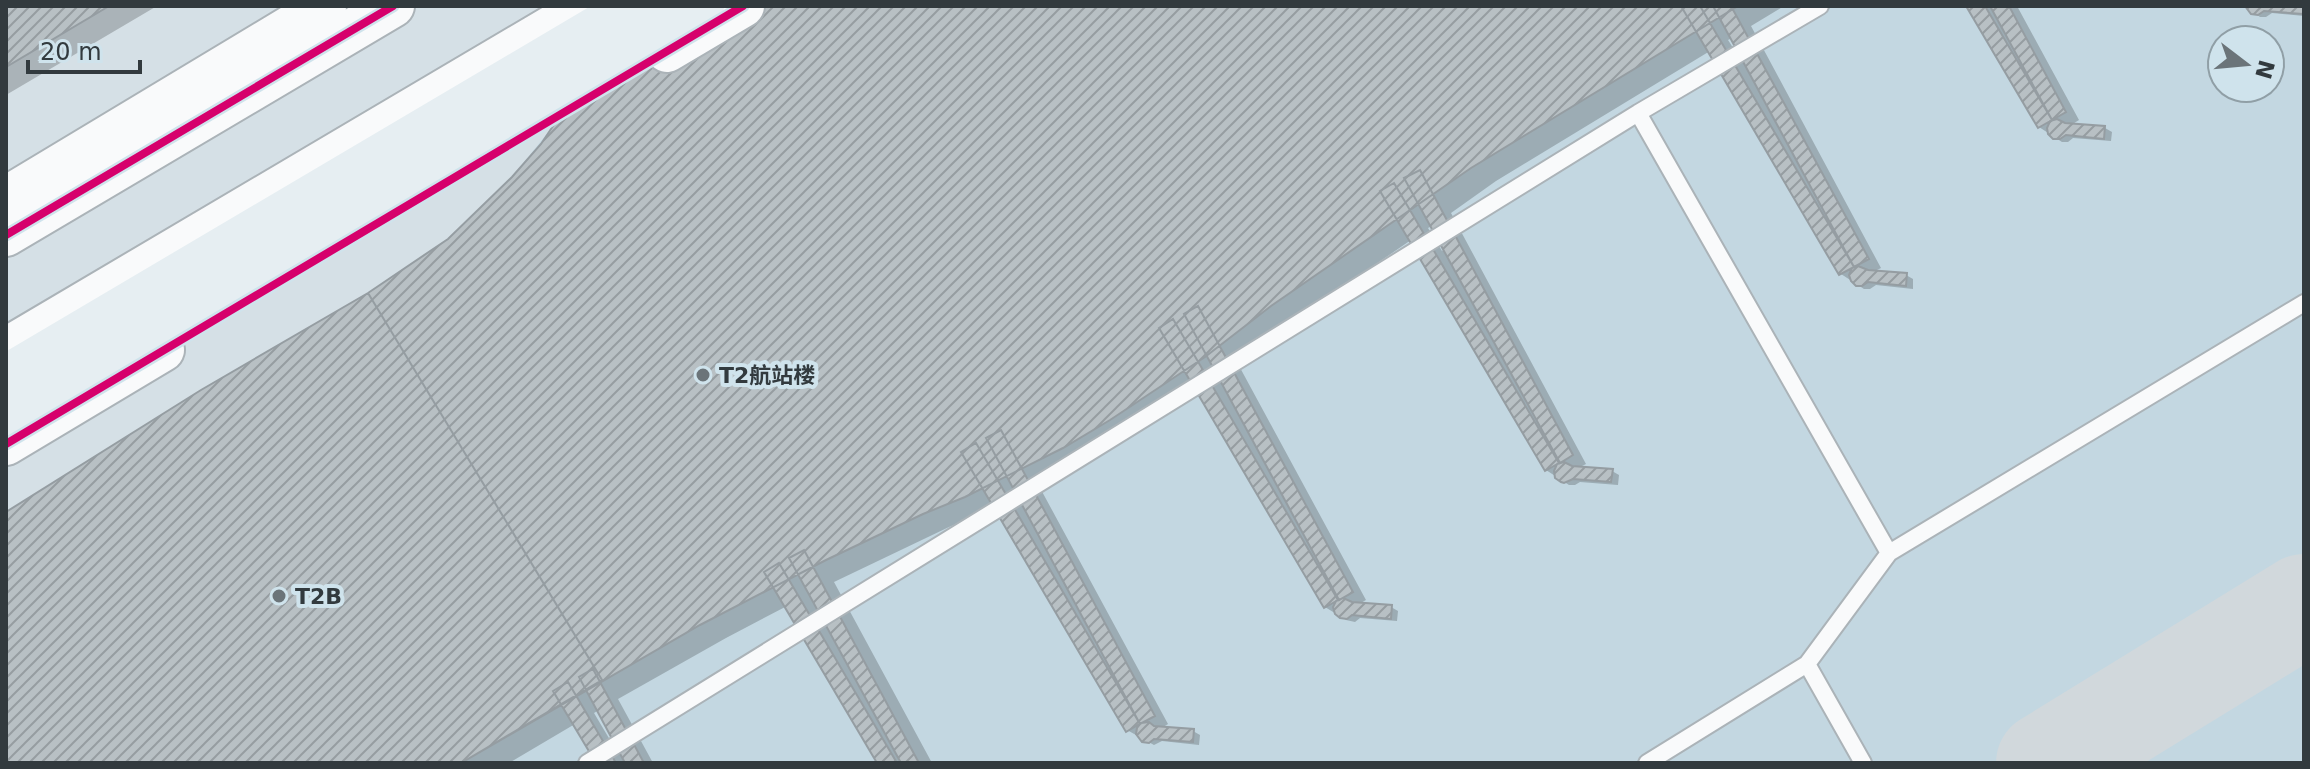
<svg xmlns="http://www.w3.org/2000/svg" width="2310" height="769" viewBox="0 0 2310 769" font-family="'DejaVu Sans','Noto Sans SC',sans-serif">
<defs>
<pattern id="building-hatch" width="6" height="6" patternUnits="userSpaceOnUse" patternTransform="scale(2)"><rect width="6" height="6" fill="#b8c0c4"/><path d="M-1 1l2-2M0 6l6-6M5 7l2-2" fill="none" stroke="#969da1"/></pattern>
</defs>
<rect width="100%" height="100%" fill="#d5e0e6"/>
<path fill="#c3d7e1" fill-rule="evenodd" d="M626,6H2304V763H6L319,323L386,282L448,239L512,177L558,120ZM2222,40H2270V88H2222Z"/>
<path fill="#0003" fill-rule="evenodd" d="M6,6H157L6,95Z
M627,6H1784L1751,26L1881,268L1873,272L1906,275L1913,279V289L1876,285L1870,289H1864L1841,274L1710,51L1496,181L1451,213L1586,464L1578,468L1612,471L1619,475L1618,485L1580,482L1575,485H1569L1546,470L1411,240L1296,319L1238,364L1366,600L1357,605L1391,607L1398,611L1397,621L1360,618L1355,622L1346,620L1325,607L1199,391L1136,434L1089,461L1039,486L1168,724L1160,729L1193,731L1200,735L1199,745L1162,741L1154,745L1127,730L996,507L949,527L834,582L932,763H880L787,606L726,638L618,699L653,763H598L575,724L509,763H6V515L369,295L449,240L514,178L542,145ZM1732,38L1740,52L1737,54L1728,40ZM1432,226L1445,249L1442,251L1428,228ZM599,710L616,743L613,745L594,713Z
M1968,6H2017L2079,120L2071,125L2105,128L2112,132L2111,141L2073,138L2068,142H2062L2039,127Z
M2245,6H2304V16L2272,13L2266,17H2260Z"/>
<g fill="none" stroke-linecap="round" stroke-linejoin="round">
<path stroke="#d1d8dc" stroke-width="102" d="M2047,763L2304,605"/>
</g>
<path fill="url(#building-hatch)" stroke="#959da2" stroke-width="2" d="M6,6H109L6,67Z
M626,6H1738L1471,168L1271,306L1205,357L1110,420L1063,448L965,497L923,514L826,560L700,625L461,763H6V512L201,390L368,293L448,239L512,177L541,144L575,93Z
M1681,6H1700L1854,267L1839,275Z
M1713,6H1731L1869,259L1854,267Z
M1966,6H1985L2052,120L2038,128Z
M1990,6H2009L2066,112L2052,120Z
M2245,6H2303V14L2264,11L2258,15L2251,14Z
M2057,119L2065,123L2105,126L2104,139L2066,135L2060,139H2053L2048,134L2047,128L2050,121Z
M1420,170L1573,455L1560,463L1404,178Z
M1394,183L1559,463L1545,471L1380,191Z
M1858,266L1868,270L1907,273L1906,286L1868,282L1862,286H1856L1851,281L1849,275L1852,268Z
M368,293L602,680L461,763H6V512L201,390Z
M1198,306L1353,592L1339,600L1184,314Z
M1173,319L1338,600L1324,608L1159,328Z
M1001,430L1155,716L1140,724L986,438Z
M976,443L1140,724L1138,725L1126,732L961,452Z
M1564,462L1572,466L1613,469L1611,482L1573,479L1564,483L1561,482L1555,478L1554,471L1557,464Z
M804,550L919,763H901L789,558Z
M779,563L897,763H877L764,572Z
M1343,598L1352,602L1392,605L1391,619L1352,615L1347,619L1340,618L1335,614L1333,607L1336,601Z
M593,669L644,763H625L579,677Z
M568,682L616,763H596L553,691Z
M1149,722L1154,726L1194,729L1193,742L1154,739L1149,743L1142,742L1136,734L1137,728L1141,723Z"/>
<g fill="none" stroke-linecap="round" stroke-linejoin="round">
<defs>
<path id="lane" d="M1638,113L1889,553
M1807,664L1863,763
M587,763L1638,113L1820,6
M1647,763L1807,664L1889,553L2304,303"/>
<path id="secondary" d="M667,51L743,6
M6,198L325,6
M6,235L393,6
M6,349L587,6
M6,444L163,350"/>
<path id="primary" d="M6,377L634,6
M6,418L702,6"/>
</defs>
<use href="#lane" stroke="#abb3b8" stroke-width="20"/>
<use href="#secondary" stroke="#abb3b8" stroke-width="46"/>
<use href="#primary" stroke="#b8bec1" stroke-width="48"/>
<use href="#lane" stroke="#f9fafb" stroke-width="16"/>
<use href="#secondary" stroke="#f9fafb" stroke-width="42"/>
<use href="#primary" stroke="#e6eef2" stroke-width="44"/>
<defs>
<path id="cycleway" d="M6,235L393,6
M6,444L743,6"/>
</defs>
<use href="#cycleway" stroke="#cfe3ec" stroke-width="13"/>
<use href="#cycleway" stroke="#d6006c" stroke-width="8"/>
</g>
<g fill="#6b7479" stroke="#cfe3ec" stroke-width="3">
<circle cx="703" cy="375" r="8"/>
<circle cx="279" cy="596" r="8"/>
</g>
<g text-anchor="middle" stroke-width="8" stroke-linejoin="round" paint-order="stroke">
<g font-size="22" font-weight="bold" fill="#323a3e" stroke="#cfe3ec" text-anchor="start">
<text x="719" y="383">T2航站楼</text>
<text x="295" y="604">T2B</text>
</g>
</g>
<rect width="2310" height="769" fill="none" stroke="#323a3e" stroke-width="16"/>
<g transform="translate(2246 64) rotate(106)"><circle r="38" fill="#cfe3ec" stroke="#909fa6" stroke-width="2"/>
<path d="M0-6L14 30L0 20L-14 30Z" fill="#6b7479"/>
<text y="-12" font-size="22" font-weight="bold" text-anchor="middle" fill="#323a3e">N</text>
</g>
<path d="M28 60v12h112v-12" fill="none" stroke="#323a3e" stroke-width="4"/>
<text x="40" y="60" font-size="24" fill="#323a3e" stroke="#cfe3ec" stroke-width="6" paint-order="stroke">20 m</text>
</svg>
